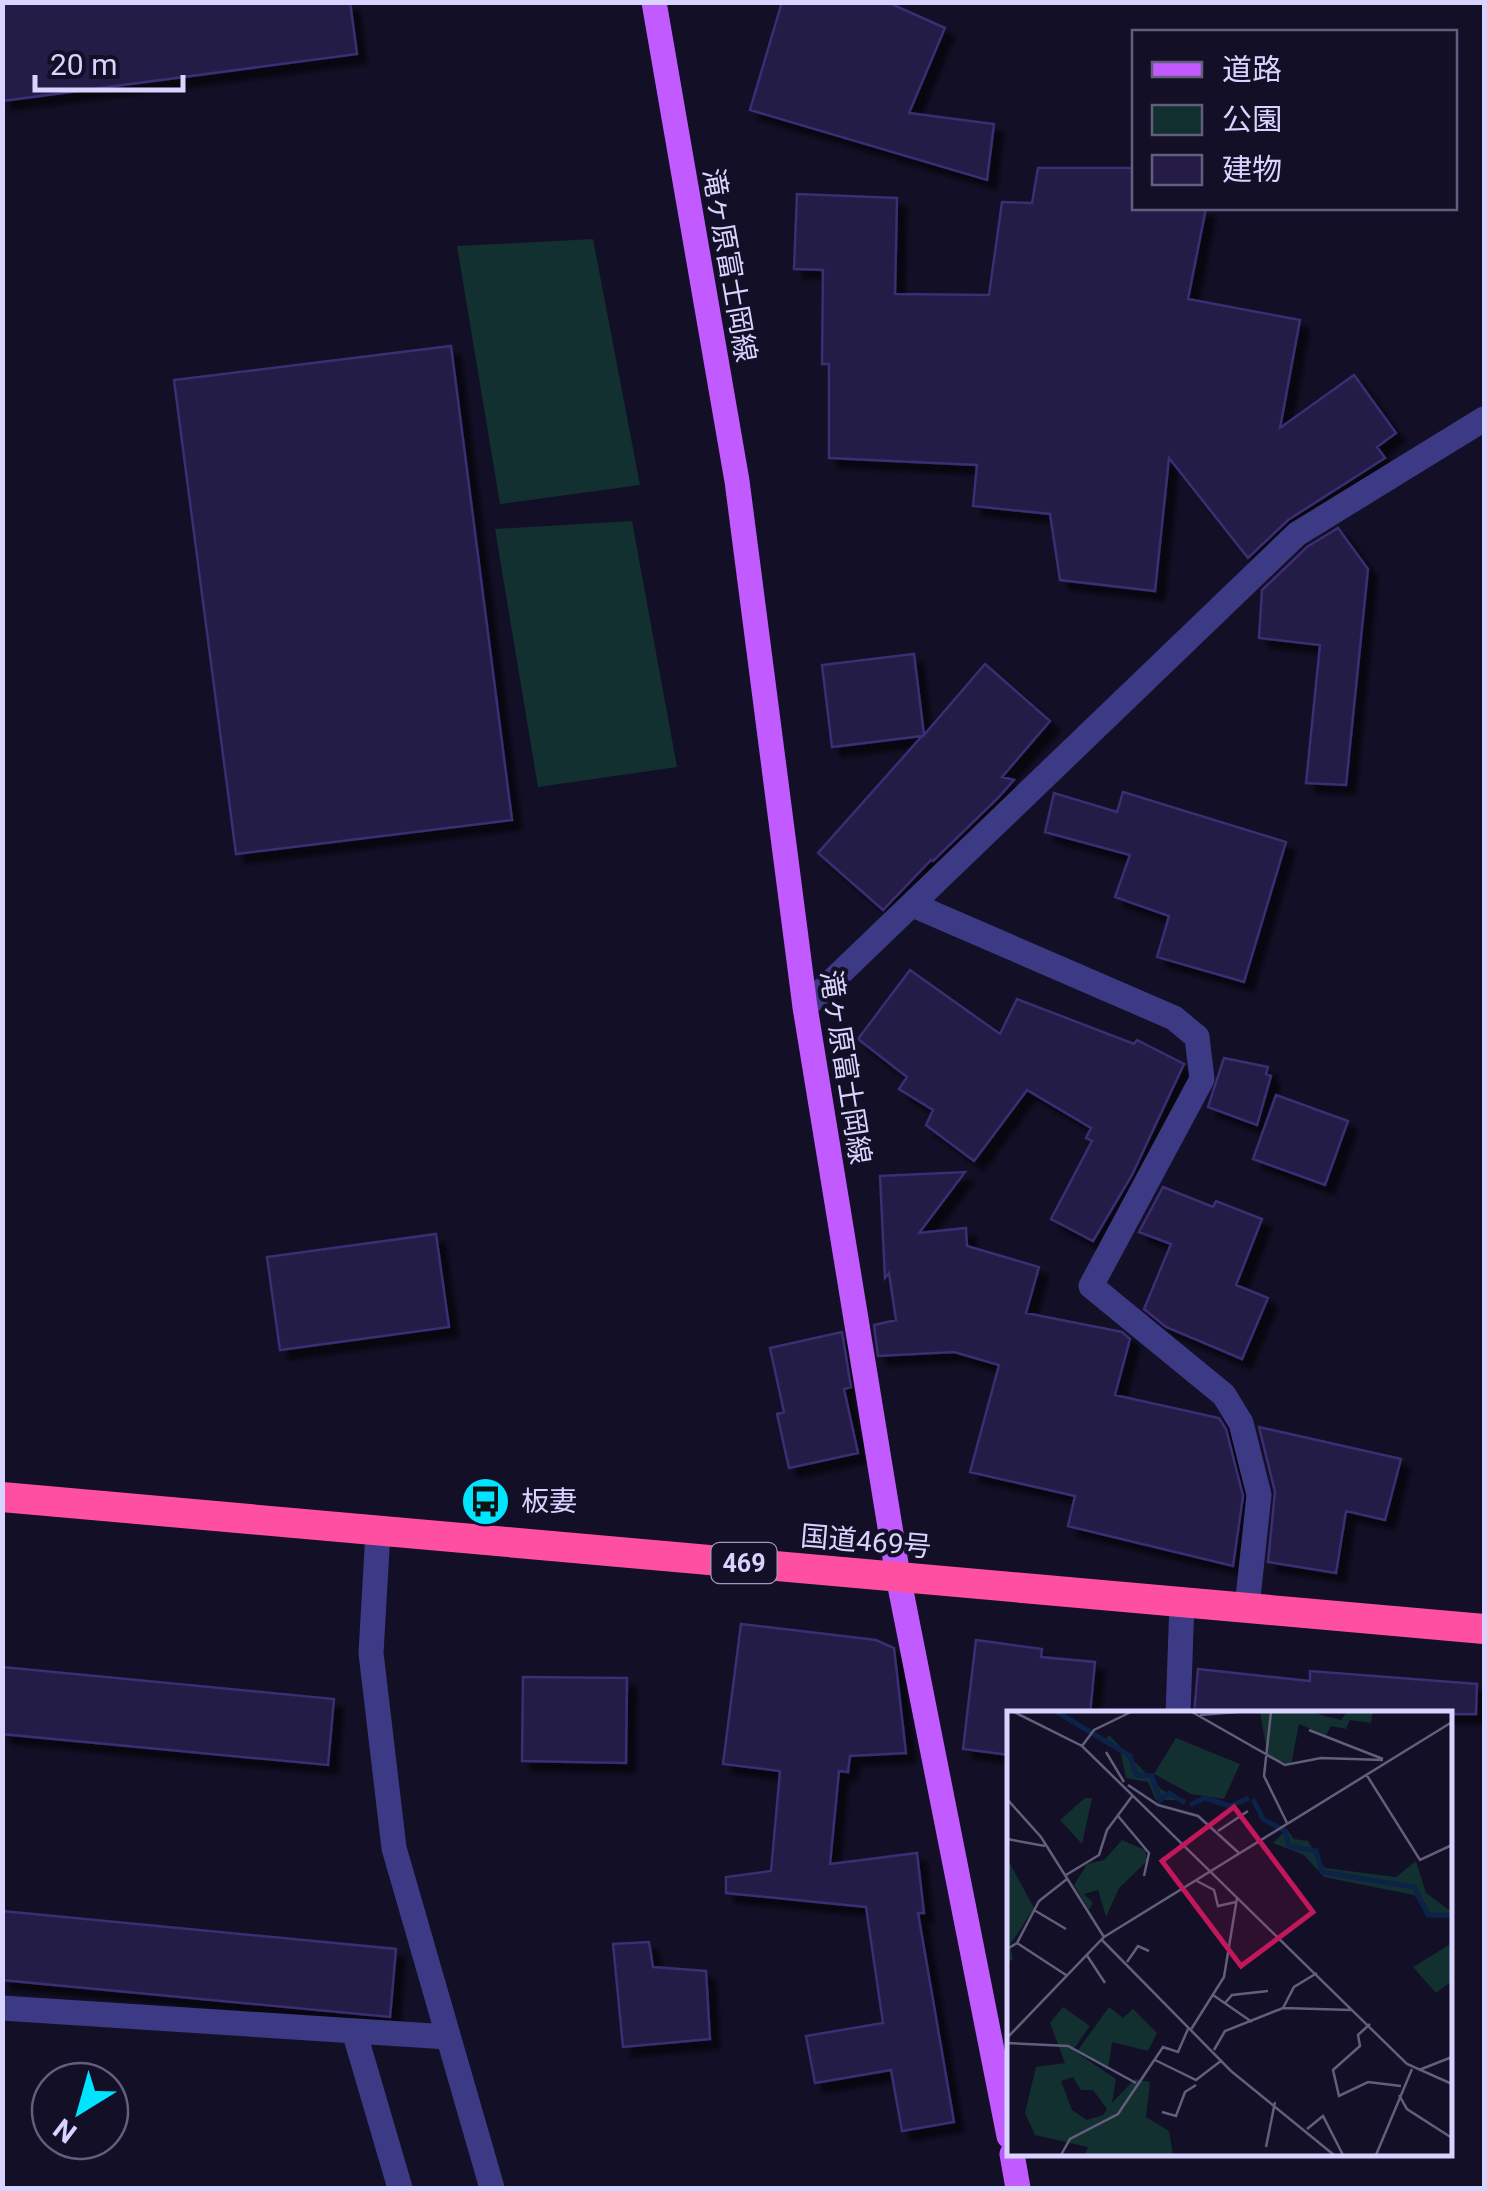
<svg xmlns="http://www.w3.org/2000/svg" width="1487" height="2191" viewBox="0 0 1487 2191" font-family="Roboto,'Noto Sans JP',sans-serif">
<defs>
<filter id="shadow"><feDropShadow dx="9" dy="9" stdDeviation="2.5" flood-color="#0009"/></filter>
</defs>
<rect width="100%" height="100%" fill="#130f26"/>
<path fill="#12302f" d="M593,239L640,485L500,504L457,246Z
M632,521L677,767L538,787L495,529Z"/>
<path fill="#241b47" stroke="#3b2d73" stroke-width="2.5" filter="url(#shadow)" d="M2,2H350L357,54L2,101Z
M782,2H887L945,28L909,113L994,124L987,180L750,110Z
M1038,168H1134V208H1206L1188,299L1300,320L1280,428L1354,375L1396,433L1377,447L1385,458L1288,520L1248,558L1169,458L1155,591L1060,580L1050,514L973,506L977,465L829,458V364H822L823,270L794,269L797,194L897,198L895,294L989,295L1002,202L1032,203Z
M451,346L512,820L236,854L174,380Z
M1338,528L1368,569L1346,785L1306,783L1320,645L1259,638L1262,590L1307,547Z
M914,654L924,735L985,664L1050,721L1002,777L1014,780L998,798L933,861L931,860L883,910L818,853L922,736L832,747L822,665Z
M1123,792L1286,842L1244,982L1157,957L1169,916L1115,897L1130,855L1045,832L1054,793L1117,812Z
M910,970L1000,1034L1017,999L1134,1044L1137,1040L1184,1064L1132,1175L1093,1241L1051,1219L1092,1141L1086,1138L1091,1128L1027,1090L974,1161L926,1125L933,1110L899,1089L907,1077L858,1039Z
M1224,1058L1268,1067L1266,1074L1271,1076L1257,1125L1208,1107Z
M1276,1095L1348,1121L1325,1185L1253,1159Z
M965,1172L919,1233L966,1228L967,1246L1039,1267L1026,1313L1122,1332L1130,1339L1115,1395L1219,1418L1226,1429L1243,1496L1233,1566L1068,1526L1075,1496L970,1472L999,1365L954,1352L878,1356L874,1325L896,1320L889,1273L885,1278L880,1176Z
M1163,1187L1213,1207L1216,1201L1262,1219L1236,1285L1268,1298L1242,1359L1166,1327L1144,1309L1171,1244L1139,1232Z
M436,1234L449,1327L280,1350L267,1257Z
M842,1332L851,1387L844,1389L858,1453L789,1468L777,1414L784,1412L770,1348Z
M1259,1427L1401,1459L1385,1520L1346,1511L1336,1573L1268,1562L1275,1492Z
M741,1624L876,1640L894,1648L906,1753L850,1756L848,1772L839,1771L830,1864L917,1853L924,1913H918L954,2122L902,2131L891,2070L815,2083L806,2036L883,2023L866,1907L726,1893V1877L771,1871L780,1771L723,1764Z
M976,1640L1042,1649L1041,1657L1095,1662L1090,1714H1010V1755L963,1749Z
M2,1667L334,1699L328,1765L2,1734Z
M1198,1669L1310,1681V1671L1477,1684L1476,1714H1194Z
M523,1677L627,1678L626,1763L522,1761Z
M2,1911L396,1949L390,2017L2,1980Z
M649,1942L653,1967L706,1971L710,2039L623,2047L613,1944Z"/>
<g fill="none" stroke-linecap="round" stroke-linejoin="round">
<path stroke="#3d3a85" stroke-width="25" d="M913,905L1174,1018L1197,1037L1202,1079L1091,1286L1224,1395L1241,1423L1259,1495L1247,1607
M805,1007L1297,534L1484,419
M378,1532L371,1653L394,1848L492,2188
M1178,1714L1182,1602
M2,2008L448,2037
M354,2031L400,2188"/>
<path stroke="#c25bff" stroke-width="25" d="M654,2L737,481L805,1007L898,1576L1009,2136
M1012,2154L1018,2188"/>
<path stroke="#ff4fa3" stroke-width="30" d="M2,1497L1484,1629"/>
</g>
<defs>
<symbol id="bus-disc" viewBox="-11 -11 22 22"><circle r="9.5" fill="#00e5ff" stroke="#130f26"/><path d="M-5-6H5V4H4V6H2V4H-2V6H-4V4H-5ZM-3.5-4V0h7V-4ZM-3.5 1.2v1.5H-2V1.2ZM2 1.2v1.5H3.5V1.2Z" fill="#111"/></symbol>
</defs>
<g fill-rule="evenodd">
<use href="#bus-disc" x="458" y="1474" width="55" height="55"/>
</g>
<g text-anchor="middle" stroke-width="8" stroke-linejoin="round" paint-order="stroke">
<rect fill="#130f26" stroke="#9e99be" stroke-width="2.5" x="711.5" y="1543" width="65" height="40" rx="8"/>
<g font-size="25" font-weight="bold" fill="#d9d4ff">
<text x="744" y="1572">469</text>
</g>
<g font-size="28" fill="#d9d4ff" stroke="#130f26">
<text transform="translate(730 265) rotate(80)" y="10">滝ヶ原富士岡線</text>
<text transform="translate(846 1067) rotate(81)" y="10">滝ヶ原富士岡線</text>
<text transform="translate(866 1541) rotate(5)" y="10">国道469号</text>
</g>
<g font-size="28" fill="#d9d4ff" stroke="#130f26" text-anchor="start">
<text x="521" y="1511">板妻</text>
</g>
</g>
<g transform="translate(1007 1711)">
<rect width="445" height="445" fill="#130f26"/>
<path d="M253,1H303L334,9L340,1H366L364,12L343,9L339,18L324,15L319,24L292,13L284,54L261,47ZM102,24L155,79L179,89H149L141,71L119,67L113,39L96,32ZM169,27L233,53L217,88L184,83L147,63ZM78,87H85L75,133L53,109ZM280,118L287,128L301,130L318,157L389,166L409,150L419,182L445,201L424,207L407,184L317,166L297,144L266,132ZM115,129L138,139L140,150L112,177L99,206L91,179L77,183L86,192L82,199L67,174L80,153L97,149ZM0,147L27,197L3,234L6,248L0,252ZM445,232V270L429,282L406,256ZM56,296L83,315L66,339L109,368L105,392L128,368L143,371L139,406L162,420L166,444H78L81,436L28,424L18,402L29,356L58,352L43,312ZM66,366L74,379H86L100,398L96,404L80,409L65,399L54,370ZM102,296L116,307L126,298L150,322L141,340L105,331L101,359L71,339Z" fill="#12302f" fill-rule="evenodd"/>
<path fill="none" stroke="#0c2248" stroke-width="5" d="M50,1L123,45L129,64L145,65L153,89L162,82L178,92M246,88L256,108L278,120L282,135L309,140L315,161L407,176L421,204H445M183,94L198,87L223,95L242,87"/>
<path fill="none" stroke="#625e7d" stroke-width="2.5" d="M7,1L75,35L400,353L445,373M185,1L278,54L314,47L376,49M264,1L257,65L280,112M193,4L230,1M302,19L376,48M75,35L87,19L124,1M99,41L117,71M359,63L413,149L445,134M121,74L151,94L191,105L232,142M0,88L34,126L97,226M111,105L142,142L137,165M211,120L241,100M0,128L38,135M59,164L92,144L100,119L126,84M188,169L207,179L211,195L229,191M27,199L59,218M94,228L224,360L327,444M10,232L59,264M0,238L10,232L32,190L60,168M79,243L98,272M120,251L131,235L142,240M206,284L245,311M218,292L225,284L261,280M276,297L287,276L310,262M363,313L351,324L353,335L326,359L332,385L361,371L394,375M183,320L217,266L230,187M0,327L97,226L445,11M0,332L61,335L129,372M207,339L218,320L276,297L344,299M148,349L189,369L215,349M412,359L445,346M392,384L400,398L445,427M155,401L169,405L178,381L189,374M300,418L316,405L336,444M259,436L268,391M54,444L63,428L111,403L156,336L171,341L181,318M369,444L405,358"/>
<path fill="#c2185b" fill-opacity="0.15" stroke="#c2185b" stroke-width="5" d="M227,96L306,201L234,255L155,150Z"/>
<rect width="445" height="445" fill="none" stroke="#d9d4ff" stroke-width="5"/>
</g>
<rect width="1487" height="2191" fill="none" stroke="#d9d4ff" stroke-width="10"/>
<rect x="1132" y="30" width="325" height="180" fill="#130f26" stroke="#625e7d" stroke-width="2.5"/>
<rect x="1152" y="62" width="50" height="15" fill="#c25bff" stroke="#625e7d" stroke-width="2.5"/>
<text x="1222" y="80" font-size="30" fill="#d9d4ff">道路</text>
<rect x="1152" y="105" width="50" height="30" fill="#12302f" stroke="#625e7d" stroke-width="2.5"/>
<text x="1222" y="130" font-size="30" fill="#d9d4ff">公園</text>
<rect x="1152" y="155" width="50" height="30" fill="#241b47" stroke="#625e7d" stroke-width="2.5"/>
<text x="1222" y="180" font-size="30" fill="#d9d4ff">建物</text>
<g transform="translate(80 2111) rotate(217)"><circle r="48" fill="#130f26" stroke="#625e7d" stroke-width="2.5"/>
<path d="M0-8L18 38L0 25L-18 38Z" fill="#00e5ff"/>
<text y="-15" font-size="28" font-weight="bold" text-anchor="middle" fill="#d9d4ff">N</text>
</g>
<path d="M35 75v15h148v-15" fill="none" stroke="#d9d4ff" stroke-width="5"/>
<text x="50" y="75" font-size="30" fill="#d9d4ff" stroke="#130f26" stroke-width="8" paint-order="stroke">20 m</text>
</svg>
